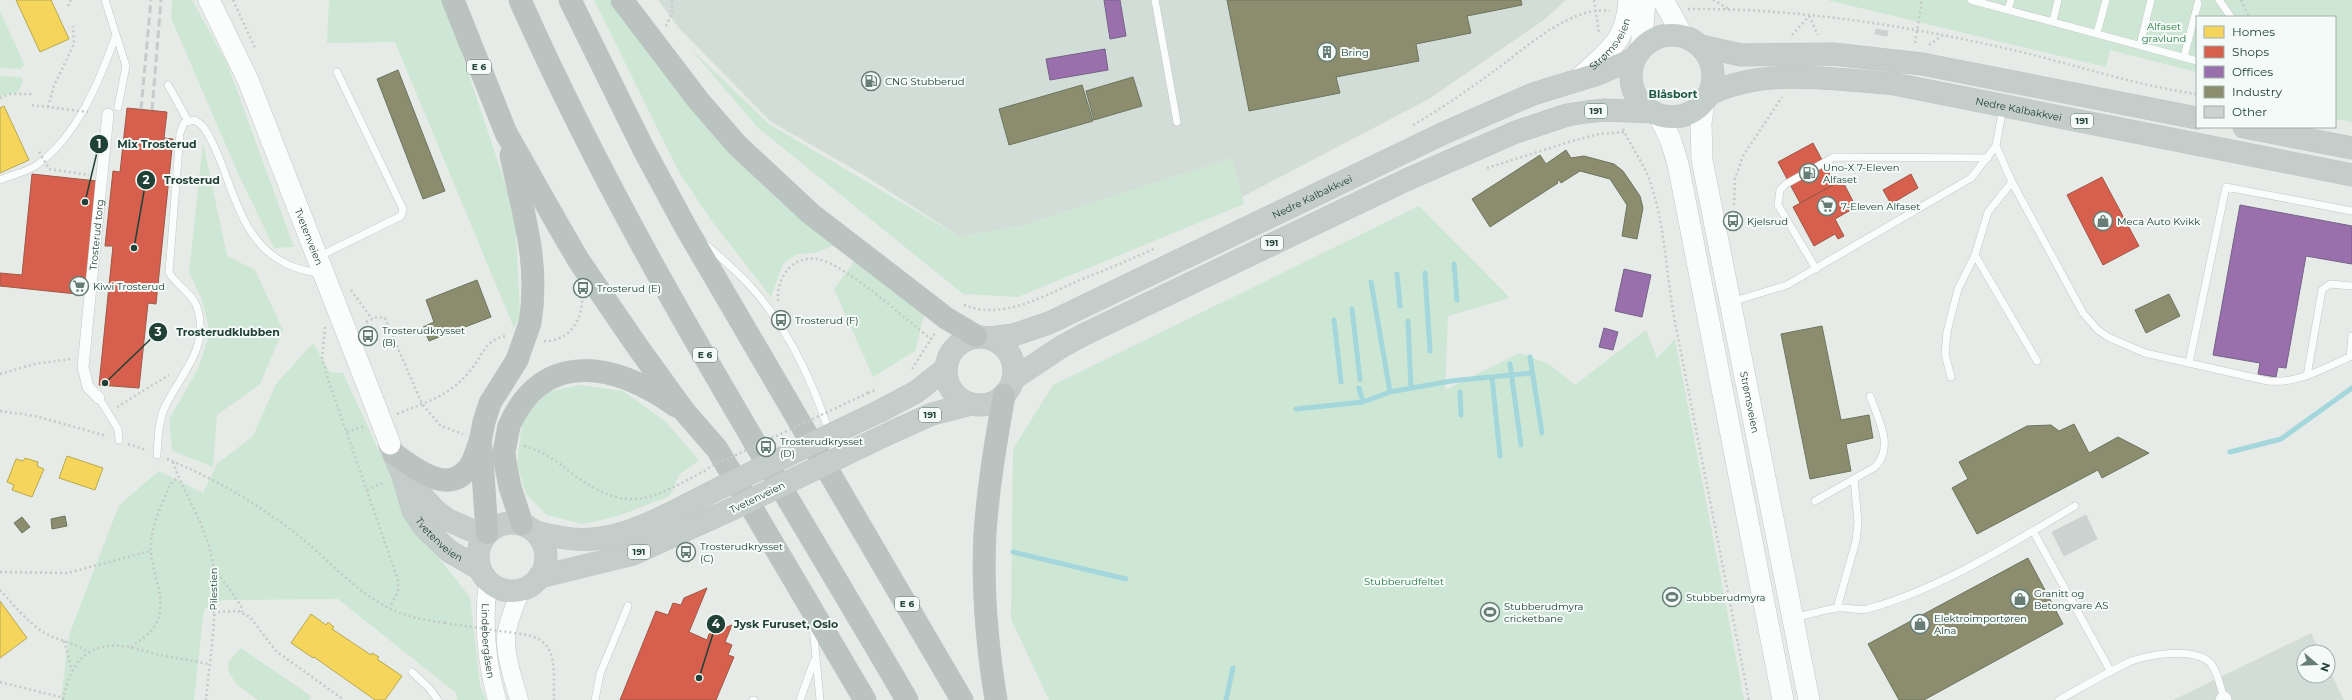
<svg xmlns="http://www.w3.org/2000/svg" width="2352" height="700" viewBox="0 0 2352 700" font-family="Montserrat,sans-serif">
<rect width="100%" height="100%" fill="#e6ebe8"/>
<path fill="#d3ddd8" d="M658,0H1566L1544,20L1429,99L1242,197L1232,158L1025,225L960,237L867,177L770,121L678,27Z
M2311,633L2320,652H2304V676H2328V667L2344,700H2173Z"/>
<path fill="#cee6d4" d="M172,0H192L227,63L294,247L274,248L237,171L171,18Z
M329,0H444L515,213L520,316L514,328L395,42L327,43Z
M594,0H619L840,243L815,253L797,254L783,264L771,297L711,220L679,172Z
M1827,0H2352V122L2335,119V17H2197V72L2110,50L2106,67Z
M0,11L24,64L21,69L0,68Z
M690,48L769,124L960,237L1025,225L1232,158L1244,204L1018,297L963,294L757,127Z
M0,76L21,77L23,81L18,92L0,96Z
M203,142L227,256L255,270L283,330L260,384L217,415L213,467L172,451L169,419L198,369L210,332L201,297L189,273Z
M1419,206L1510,298L1448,316L1445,390L1519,353L1549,364L1575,385L1646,330L1657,358L1675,339L1744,700H1049L1011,619L1013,449L1053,385Z
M855,260L924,316L915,351L873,377L834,289Z
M313,343L330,372L343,373L414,527L470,597L480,686L486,700H457L456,693L338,599L223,600L204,609L194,700H61L69,635L119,505L159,471L203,493L217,464L253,436L276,384Z
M579,385L623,391L665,421L699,460L679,475L670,496L618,516L583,524L547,515L526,494L517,464L521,431L526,414L548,392Z
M241,648L311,696L309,700H258L237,685L228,671L229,661Z"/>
<path fill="#f6d55c" stroke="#b6a951" d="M16,0H51L69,39L40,52Z
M4,106L29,160L0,173V108Z
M67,456L103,468L95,490L59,478Z
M25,458L38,462L37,466L44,469L32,497L12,490L14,485L7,482L16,459L23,461Z
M0,601L27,638L0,658Z
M311,614L326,625L328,622L334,627L332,629L371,655L372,653L379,657L377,659L402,676L385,700H375L314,657L313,658L291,643Z"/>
<path fill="#d6604d" stroke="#a05746" d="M127,108L167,112L164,138L173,139L156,304L148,303L139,388L99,385L113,246H105L113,171L120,172Z
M1813,143L1835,184L1800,203L1778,162Z
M32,174L97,181L86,295L0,286V273L22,275Z
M1911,174L1918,188L1891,204L1883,190Z
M2102,177L2139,246L2103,265L2067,195Z
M1842,180L1856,207L1835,219L1844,236L1838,239L1835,234L1814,246L1793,207Z
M707,588L689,632L707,640L709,634L732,625L725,642L732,645L728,655L734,657L716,700H620L656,611L668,615L673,603L681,605L684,598Z"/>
<path fill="#9970ab" stroke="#756288" d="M1104,0H1120L1126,36L1110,39Z
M1105,49L1108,70L1050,80L1046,59Z
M2240,205L2352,226V264L2306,256L2286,368L2278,367L2276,377L2258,374L2260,363L2213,355Z
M1624,269L1651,275L1642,317L1615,311Z
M1604,328L1618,332L1613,350L1599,347Z"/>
<path fill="#8c8c6e" stroke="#6c765e" d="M1227,0H1521L1522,5L1467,16L1471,33L1416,44L1419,61L1336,77L1340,93L1249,111Z
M398,70L445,191L423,199L377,79Z
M1133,77L1142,106L1094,120L1086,91Z
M1082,85L1093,121L1009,145L999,109Z
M1566,150L1571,158L1584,156L1614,164L1623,171L1640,196L1643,208L1637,239L1622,236L1627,205L1610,179L1580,171L1561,183L1559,180L1557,181L1558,183L1490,227L1472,199L1540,155L1546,164Z
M477,280L491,317L429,341L423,327L434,322L426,300Z
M2169,294L2180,316L2146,333L2135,310Z
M1822,326L1841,420L1869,415L1873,438L1846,444L1851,471L1810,479L1781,334Z
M2074,424L2089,453L2118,437L2149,453L2102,478L2098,470L1977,534L1952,488L1968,479L1959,462L2027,426L2051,425L2059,431Z
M65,516L67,526L52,529L51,519Z
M22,517L30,527L22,533L14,523Z
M2028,558L2063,624L1924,700H1899L1868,644Z"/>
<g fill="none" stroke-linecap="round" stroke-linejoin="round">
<path stroke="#a4d7dc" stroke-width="5" d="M1454,264L1457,300
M1425,273L1430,351
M1397,274L1400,306
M1371,282L1390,392
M1352,309L1360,380
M1334,320L1341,382
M1408,321L1411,388
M1530,357L1542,433
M1510,364L1521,445
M1492,377L1500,456
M1359,388L1363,402
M1460,392L1461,415
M1296,409L1363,402L1390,392L1451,381L1532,373
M2230,452L2281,439L2352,388
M1013,552L1126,579
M1226,700L1233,668"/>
</g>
<path fill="#ccd2d0" stroke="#ced4d1" d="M1876,29L1888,31L1887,36L1875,34Z
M2086,515L2097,539L2064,556L2052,532Z"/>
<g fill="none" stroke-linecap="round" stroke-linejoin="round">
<defs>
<path id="service" d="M105,0L126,66L118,107
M1155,0L1177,122
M1971,0L2197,61
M2219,0L2231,17
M2008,10L2011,0
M2053,21L2058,0
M2097,33L2106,0
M2140,45L2151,0
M2184,57L2198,3
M168,85L188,121
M1996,146L2012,182L2083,313L2098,330L2108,337L2145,353L2268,381C2299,384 2324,368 2352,356
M0,180C11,175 27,172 37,165C78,135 99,82 116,35
M705,244C721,258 738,272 752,288C792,332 821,399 836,456
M1975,255L2037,361
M320,256L401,216L403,209L337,72
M1816,269L1778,205L1780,190L1786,184L1834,157L1988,158
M1731,302L1787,285L1971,178L1996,146L2003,107
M2350,357L2352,336
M2189,363L2226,187L2352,211
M2307,376L2322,290L2330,284L2352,286
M1951,377L1945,354L1947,332L1958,289L1975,255L1988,212L2012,182
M99,398L118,429L119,440
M157,455C158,440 158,423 164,409C179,375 211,349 197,307C192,292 176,286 169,272L180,133L184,123L194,120C205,125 209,136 214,146C233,186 240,239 283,262C294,269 308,271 321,274
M1815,501L1875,467C1895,447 1878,419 1870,396
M2033,531L2111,672
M1837,608L1856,541L1858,522L1854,479
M1795,617C1809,615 1823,610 1837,608C1847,607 1858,611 1867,609C1940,589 2011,544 2075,506
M813,626L820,700
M412,672L429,688L438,700
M595,700L600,674L628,606
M753,700H754
M800,700L814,661
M2059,700C2081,688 2104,674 2127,663C2146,654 2197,646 2212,665C2219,675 2220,689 2225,700"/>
<g id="pedestrian">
<path id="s1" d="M99,398L88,387L83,367L108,114"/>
</g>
<path id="minor" d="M2223,700L2224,699"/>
<g id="tertiary">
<path id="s2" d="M488,582C483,621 486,661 497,700"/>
<path d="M519,700C514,681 505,657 506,637C508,620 515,605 521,590"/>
</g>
<g id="secondary">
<path id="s3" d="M209,0L248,80L373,400"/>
<path d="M1663,0L1683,36"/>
<path d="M1641,50L1645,0"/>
<path id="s4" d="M1577,81C1606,51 1626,45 1629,0"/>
<path id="s5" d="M1704,102L1701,123L1702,160L1809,700"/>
<path d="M1659,115L1671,141L1678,164L1783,700"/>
</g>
<g id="trunk">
<circle cx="1672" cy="76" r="41"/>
<path d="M1701,46L1741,55L1833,54L1922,64L2197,118"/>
<path id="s6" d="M1708,95C1761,67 1836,79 1894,84L2352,175"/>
<path d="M2244,127L2352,148"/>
<circle cx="980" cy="371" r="34"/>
<path id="s7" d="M990,338L1013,335L1049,323L1444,133L1533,94L1598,74L1635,58"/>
<path d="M1013,379L1061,347L1085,334L1406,180L1516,132L1567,115L1586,112L1605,110L1653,112"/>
<path d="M880,411L916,392L945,369"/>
<path d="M892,432L932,414L971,404"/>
<path id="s8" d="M390,446L403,476L413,510L424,527L449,551L480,569"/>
<path d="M405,478L436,511L448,520L484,536"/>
<circle cx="512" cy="557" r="34"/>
<path d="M536,532C555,537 574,541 593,539C635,536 683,506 720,488"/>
<path d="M539,577L633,554L732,509"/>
</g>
<path id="motorway" d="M453,0L506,133L558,225L579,261L637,346L684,411L717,449L865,700
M520,0C628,244 773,470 907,700
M570,0L643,148L685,226L962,700
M622,0L698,100L737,145L811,214L946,318L976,336
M511,155C523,214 540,262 530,323
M484,422L490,403L517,360
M509,426C544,346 618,365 676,406
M394,454C413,467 446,495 467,470C474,463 476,451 480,442
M482,458L487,533
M505,462L510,487L522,524
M996,700C987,645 982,589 985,534C988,487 996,441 1004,395"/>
</defs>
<use href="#service" stroke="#c3c8c5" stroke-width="8"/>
<use href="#pedestrian" stroke="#c3c8c5" stroke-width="12"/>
<use href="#minor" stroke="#c3c8c5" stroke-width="16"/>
<use href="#tertiary" stroke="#c3c8c5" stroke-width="19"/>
<use href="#secondary" stroke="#c1c9c5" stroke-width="22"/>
<use href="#trunk" stroke="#bdc7c4" stroke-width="23"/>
<use href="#motorway" stroke="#bdc7c4" stroke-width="23"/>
<path stroke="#c2cbc7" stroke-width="2.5" stroke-dasharray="2 3" stroke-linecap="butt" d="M233,0L255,48
M1594,0L1599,33
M1713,0L1729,9
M2241,0L2249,17
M68,6L71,0
M1688,9C1798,8 1910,26 2017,51C2077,65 2137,86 2197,94
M1809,16L1818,35
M666,26L672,13V0
M1792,35L1809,16
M1915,43L1922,0
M1929,45L1943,35
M0,98L10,94H32
M32,105L71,110
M48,107L54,86L74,44L73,26
M1413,125C1441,109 1468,90 1494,71C1523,50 1571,5 1610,11
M1623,129C1631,147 1643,162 1650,181C1665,225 1666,272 1674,317L1749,700
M1487,168L1572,141L1599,134L1625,132
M49,169L89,175
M1734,205L1735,179L1743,156L1782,97
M351,290L372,319
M778,301C777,289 781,276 790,267C798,260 808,257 818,259C848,266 905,319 931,339
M964,305C1003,321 1045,295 1080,280C1106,270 1131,259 1156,248
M366,322L377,317L385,318L422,404L441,426L463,434
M325,327L322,359L329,382L398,580V591L390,607
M544,341C567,342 582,322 582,300
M912,369L935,333
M0,374L34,364L70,359
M868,393L875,390
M117,407L169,375
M0,411L35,416L107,436
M397,414C426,402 450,396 470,371C482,357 485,339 506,336
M347,432L364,426
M128,444L146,450
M524,446C544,451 559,463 574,475C630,516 653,498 708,469
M167,459C212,477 256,503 294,532C329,559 360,599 403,614C417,619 431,621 445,623
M173,462C183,491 200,516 209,546C222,590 210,654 206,700
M367,490L385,482
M215,569L241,606L242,612
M0,572L68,573L150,551
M0,590C13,604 28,623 45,633C58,641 75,642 87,652
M213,612L238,611L250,617L276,651L344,700
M64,641L72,671
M546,645C557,658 553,683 554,700
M131,647C136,643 141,640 146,636C174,612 153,580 151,552C149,531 161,506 169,487L173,481L178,478
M0,682L64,698
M63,700C71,661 88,640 130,647C140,649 150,653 160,655C176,658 193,661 209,664"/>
<use href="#service" stroke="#fbfcfc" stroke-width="7"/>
<use href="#pedestrian" stroke="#fbfcfc" stroke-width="11"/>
<use href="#minor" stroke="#fbfcfc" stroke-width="15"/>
<use href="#tertiary" stroke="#fbfcfc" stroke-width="18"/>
<use href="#secondary" stroke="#fbfcfc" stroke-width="21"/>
<use href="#trunk" stroke="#c4cdca" stroke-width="22"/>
<use href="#motorway" stroke="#bbc3c1" stroke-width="22"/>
<path stroke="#c7ccca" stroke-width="3" stroke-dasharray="8 4" stroke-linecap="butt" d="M141,109L151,0
M152,110L161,0"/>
<defs>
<path id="secondary-bridge" d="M373,400L390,444"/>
<path id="trunk-bridge" d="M720,488L880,411
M732,509L892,432"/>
<path id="motorway-bridge" d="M517,360L530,323
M482,458L480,442L484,422
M505,462L504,452L509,426"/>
</defs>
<use href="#secondary-bridge" stroke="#c1c9c5" stroke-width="22" stroke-linecap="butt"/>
<use href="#trunk-bridge" stroke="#bdc7c4" stroke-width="23" stroke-linecap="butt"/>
<use href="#motorway-bridge" stroke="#bdc7c4" stroke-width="23" stroke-linecap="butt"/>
<path stroke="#c2cbc7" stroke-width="2.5" stroke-dasharray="2 3" stroke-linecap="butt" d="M72,110L88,112
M39,152L48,167
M708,468L868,393
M445,623L528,635L539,639L546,645"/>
<use href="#secondary-bridge" stroke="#fbfcfc" stroke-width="21"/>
<use href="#trunk-bridge" stroke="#c4cdca" stroke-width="22"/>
<use href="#motorway-bridge" stroke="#bbc3c1" stroke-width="22"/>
</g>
<defs>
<symbol id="building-ring" viewBox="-11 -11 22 22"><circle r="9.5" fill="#f4faf7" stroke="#667c75" stroke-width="1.5"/><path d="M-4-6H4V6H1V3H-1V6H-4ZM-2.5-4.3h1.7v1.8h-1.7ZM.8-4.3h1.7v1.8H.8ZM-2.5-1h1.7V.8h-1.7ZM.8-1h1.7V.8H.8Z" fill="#667c75"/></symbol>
<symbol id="fuel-ring" viewBox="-11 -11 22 22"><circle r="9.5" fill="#f4faf7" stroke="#667c75" stroke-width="1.5"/><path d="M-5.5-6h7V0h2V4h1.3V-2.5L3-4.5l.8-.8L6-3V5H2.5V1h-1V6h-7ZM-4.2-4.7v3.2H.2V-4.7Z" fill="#667c75"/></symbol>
<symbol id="supermarket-ring" viewBox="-11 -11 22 22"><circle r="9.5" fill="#f4faf7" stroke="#667c75" stroke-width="1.5"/><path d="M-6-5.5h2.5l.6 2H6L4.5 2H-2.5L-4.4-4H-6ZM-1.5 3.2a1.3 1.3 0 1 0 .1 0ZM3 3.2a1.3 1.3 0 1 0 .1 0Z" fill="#667c75"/></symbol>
<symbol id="bus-ring" viewBox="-11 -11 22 22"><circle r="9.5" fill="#f4faf7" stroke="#667c75" stroke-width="1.5"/><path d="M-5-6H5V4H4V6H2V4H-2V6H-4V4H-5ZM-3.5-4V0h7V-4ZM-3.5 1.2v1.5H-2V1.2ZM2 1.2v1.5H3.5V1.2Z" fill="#667c75"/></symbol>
<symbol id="shop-ring" viewBox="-11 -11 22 22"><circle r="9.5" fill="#f4faf7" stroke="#667c75" stroke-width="1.5"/><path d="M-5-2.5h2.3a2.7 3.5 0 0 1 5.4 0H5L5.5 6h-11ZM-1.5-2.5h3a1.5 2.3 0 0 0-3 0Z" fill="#667c75"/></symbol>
<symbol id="stadium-ring" viewBox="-11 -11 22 22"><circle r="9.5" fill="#f4faf7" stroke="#667c75" stroke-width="1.5"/><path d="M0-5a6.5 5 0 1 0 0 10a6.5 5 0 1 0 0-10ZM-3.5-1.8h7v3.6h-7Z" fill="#667c75"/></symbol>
</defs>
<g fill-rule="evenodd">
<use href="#building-ring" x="1316" y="41" width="22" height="22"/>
<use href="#fuel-ring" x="860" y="70" width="22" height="22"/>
<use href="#fuel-ring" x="1798" y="162" width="22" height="22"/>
<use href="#supermarket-ring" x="1816" y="195" width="22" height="22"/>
<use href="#bus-ring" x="1722" y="210" width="22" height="22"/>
<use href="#shop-ring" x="2092" y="210" width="22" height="22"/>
<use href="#supermarket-ring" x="68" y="275" width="22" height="22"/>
<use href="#bus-ring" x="572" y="277" width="22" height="22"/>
<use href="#bus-ring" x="770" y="309" width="22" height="22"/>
<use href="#bus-ring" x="357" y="325" width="22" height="22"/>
<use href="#bus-ring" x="755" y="436" width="22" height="22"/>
<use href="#bus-ring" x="675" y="541" width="22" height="22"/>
<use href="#stadium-ring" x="1661" y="586" width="22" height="22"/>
<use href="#shop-ring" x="2009" y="588" width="22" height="22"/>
<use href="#stadium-ring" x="1479" y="601" width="22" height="22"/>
<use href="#shop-ring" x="1909" y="613" width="22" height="22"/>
</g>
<g text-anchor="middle" stroke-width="4" stroke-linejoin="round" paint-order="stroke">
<g fill="#f4faf7" stroke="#607871" stroke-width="1">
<rect x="467" y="60" width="24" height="14" rx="3"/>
<rect x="1585" y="104" width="22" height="14" rx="3"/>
<rect x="2071" y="114" width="22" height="14" rx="3"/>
<rect x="1261" y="236" width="22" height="14" rx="3"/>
<rect x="693" y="348" width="24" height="14" rx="3"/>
<rect x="919" y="408" width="22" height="14" rx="3"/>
<rect x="628" y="545" width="22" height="14" rx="3"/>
<rect x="895" y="597" width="24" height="14" rx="3"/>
</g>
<g font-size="9" font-weight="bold" fill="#214137">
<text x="479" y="70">E 6</text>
<text x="1596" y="114">191</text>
<text x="2082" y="124">191</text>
<text x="1272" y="246">191</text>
<text x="705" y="358">E 6</text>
<text x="930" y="418">191</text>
<text x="639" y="555">191</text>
<text x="907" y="607">E 6</text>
</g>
<g font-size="10" fill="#287b44" stroke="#f4faf7">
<text x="2164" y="30">Alfaset<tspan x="2164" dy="12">gravlund</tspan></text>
<text x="1404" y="585">Stubberudfeltet</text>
</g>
<g font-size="10" fill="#214137" stroke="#f4faf7">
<text dy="4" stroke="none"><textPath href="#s4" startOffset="50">Strømsveien</textPath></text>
<text dy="4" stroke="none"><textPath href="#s6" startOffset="316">Nedre Kalbakkvei</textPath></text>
<text dy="4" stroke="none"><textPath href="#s7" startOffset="353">Nedre Kalbakkvei</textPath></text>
<text dy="4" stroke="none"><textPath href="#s1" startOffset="169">Trosterud torg</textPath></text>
<text dy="4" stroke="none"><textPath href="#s3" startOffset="257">Tvetenveien</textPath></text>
<text dy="4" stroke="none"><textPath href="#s5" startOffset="305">Strømsveien</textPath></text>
<text transform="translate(757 497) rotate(-26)" y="4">Tvetenveien</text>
<text dy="4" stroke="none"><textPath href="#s8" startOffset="108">Tvetenveien</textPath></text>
<text transform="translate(213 589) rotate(-90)" y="4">Pilestien</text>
<text dy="4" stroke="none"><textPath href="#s2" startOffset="59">Lindebergåsen</textPath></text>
</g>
<g font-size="10" fill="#214137" stroke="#f4faf7" text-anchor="start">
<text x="1341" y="56">Bring</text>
<text x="885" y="85">CNG Stubberud</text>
<text x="1823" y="171">Uno-X 7-Eleven<tspan x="1823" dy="12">Alfaset</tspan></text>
<text x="1841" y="210">7-Eleven Alfaset</text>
<text x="1747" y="225">Kjelsrud</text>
<text x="2117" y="225">Meca Auto Kvikk</text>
<text x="93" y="290">Kiwi Trosterud</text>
<text x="597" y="292">Trosterud (E)</text>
<text x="795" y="324">Trosterud (F)</text>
<text x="382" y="334">Trosterudkrysset<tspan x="382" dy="12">(B)</tspan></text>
<text x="780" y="445">Trosterudkrysset<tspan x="780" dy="12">(D)</tspan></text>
<text x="700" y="550">Trosterudkrysset<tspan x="700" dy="12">(C)</tspan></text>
<text x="2034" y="597">Granitt og<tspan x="2034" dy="12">Betongvare AS</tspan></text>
<text x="1686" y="601">Stubberudmyra</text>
<text x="1504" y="610">Stubberudmyra<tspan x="1504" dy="12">cricketbane</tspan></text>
<text x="1934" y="622">Elektroimportøren<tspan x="1934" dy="12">Alna</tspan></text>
</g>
<g font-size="11" font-weight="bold" fill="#1b5544" stroke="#f4faf7">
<text x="1673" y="98">Blåsbort</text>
</g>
</g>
<path fill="none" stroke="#214137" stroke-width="1.5" d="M85 202L99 144M134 248L146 180M105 383L158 332M699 678L716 624"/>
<g fill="#214137" stroke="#f4faf7" stroke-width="1.5">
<circle cx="85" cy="202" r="4"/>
<circle cx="134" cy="248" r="4"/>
<circle cx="105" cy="383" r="4"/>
<circle cx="699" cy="678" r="4"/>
<circle cx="99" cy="144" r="10"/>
<circle cx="146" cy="180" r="10"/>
<circle cx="158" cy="332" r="10"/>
<circle cx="716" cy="624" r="10"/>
</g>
<g font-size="12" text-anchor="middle" font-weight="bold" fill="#fff">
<text x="99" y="148">1</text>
<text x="146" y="184">2</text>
<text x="158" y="336">3</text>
<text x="716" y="628">4</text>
</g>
<g font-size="11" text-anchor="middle" font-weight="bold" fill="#214137" stroke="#f4faf7" stroke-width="4" stroke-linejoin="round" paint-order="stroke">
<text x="157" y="148">Mix Trosterud</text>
<text x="192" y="184">Trosterud</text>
<text x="228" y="336">Trosterudklubben</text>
<text x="786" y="628">Jysk Furuset, Oslo</text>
</g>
<rect x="2196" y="16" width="140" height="112" fill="#f4faf7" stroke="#a0b0aa"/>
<rect x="2204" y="26" width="20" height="12" fill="#f6d55c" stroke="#a0b0aa"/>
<text x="2232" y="36" font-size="12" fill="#214137">Homes</text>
<rect x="2204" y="46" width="20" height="12" fill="#d6604d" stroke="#a0b0aa"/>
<text x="2232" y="56" font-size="12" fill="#214137">Shops</text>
<rect x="2204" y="66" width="20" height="12" fill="#9970ab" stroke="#a0b0aa"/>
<text x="2232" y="76" font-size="12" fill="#214137">Offices</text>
<rect x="2204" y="86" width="20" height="12" fill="#8c8c6e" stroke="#a0b0aa"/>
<text x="2232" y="96" font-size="12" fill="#214137">Industry</text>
<rect x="2204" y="106" width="20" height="12" fill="#ccd2d0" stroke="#a0b0aa"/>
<text x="2232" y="116" font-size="12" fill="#214137">Other</text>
<g transform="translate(2316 664) rotate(109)"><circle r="19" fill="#f4faf7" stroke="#a0b0aa"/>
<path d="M0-3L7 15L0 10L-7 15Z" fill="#667c75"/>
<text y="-6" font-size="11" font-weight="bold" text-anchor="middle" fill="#214137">N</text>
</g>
</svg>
